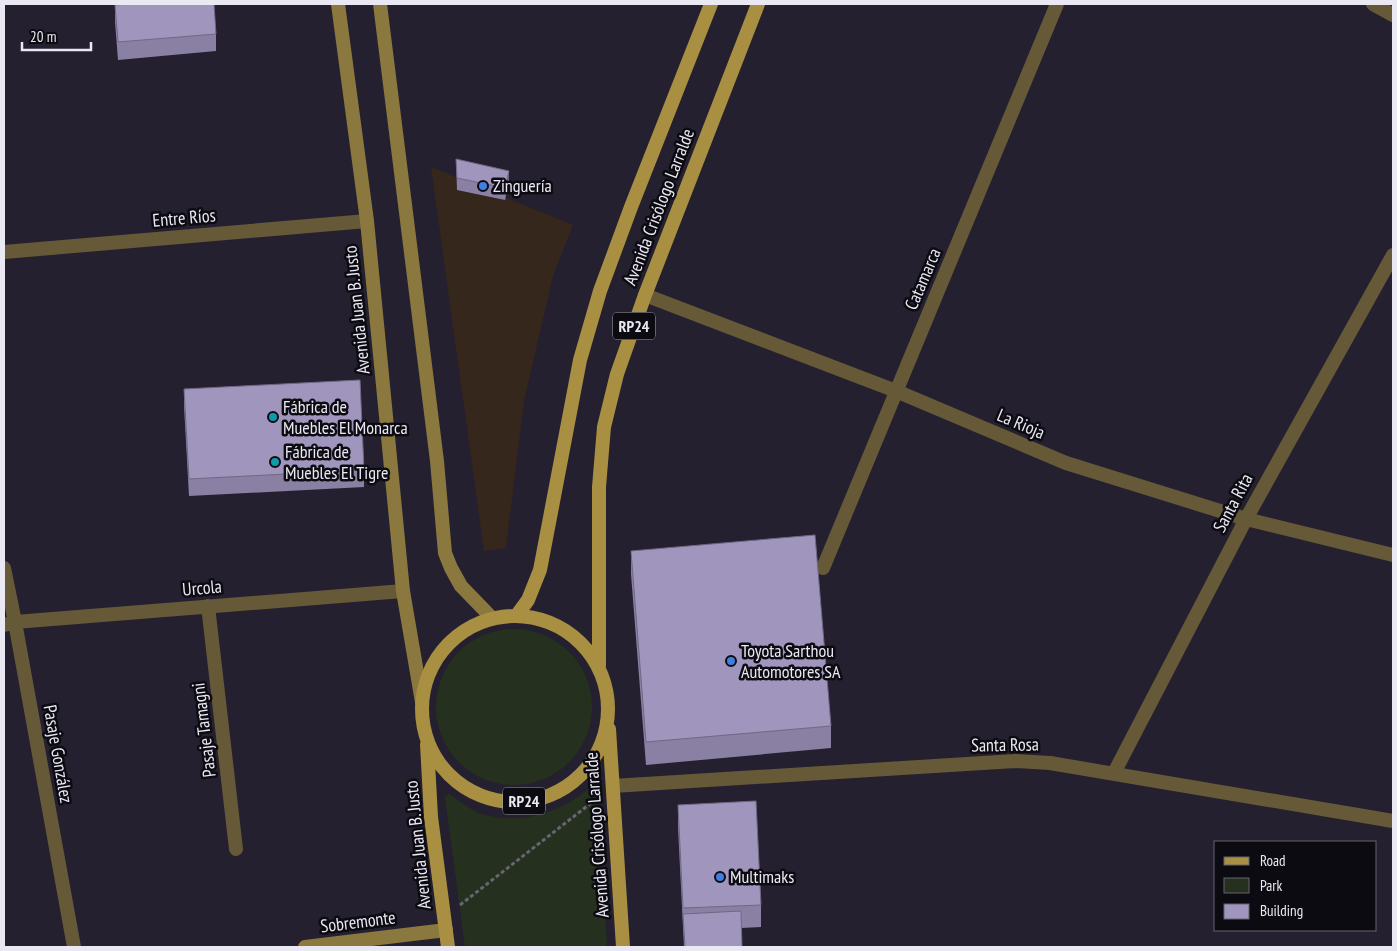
<svg xmlns="http://www.w3.org/2000/svg" width="1397" height="951" viewBox="0 0 1397 951" font-family="'PT Sans Narrow',sans-serif">
<rect width="100%" height="100%" fill="#24202f"/>
<path fill="#35271b" d="M431,167L573,225L553,276L524,401L506,548L484,551Z"/>
<path fill="#25311e" d="M436 707a78 78 0 1 1 156 0a78 78 0 1 1-156 0Z
M593,784L598,786L607,947H465L445,797L449,794C460,801 470,810 482,814C520,826 566,812 593,784Z"/>
<g fill="none" stroke-linecap="round" stroke-linejoin="round">
<path stroke="#686572" stroke-width="3" stroke-dasharray="4 2.5" stroke-linecap="butt" d="M460,905L595,800"/>
<path stroke="#655937" stroke-width="14" d="M1373,4L1393,15
M4,252L367,221
M645,295L896,391L1066,463L1246,519L1393,555
M4,568L15,622L74,947
M823,568L1057,4
M208,606L236,849
M4,625L15,622L403,591
M1114,773L1246,519L1393,255
M613,786L1015,761L1050,763L1393,821"/>
<path stroke="#8b783e" stroke-width="14" d="M338,4L367,221L403,591L422,702
M380,4L437,461L445,553L451,568L461,586L492,618
M305,947L446,930"/>
<path stroke="#a88f42" stroke-width="14" d="M517,615L528,600L540,570L580,360L600,291L631,207L711,4
M422 709a93 93 0 1 1 186 0a93 93 0 1 1-186 0Z
M599,666V487L604,427L617,374L645,295L758,4
M609,729L623,947
M427,744L431,817L448,947"/>
</g>
<path fill="#8a80a3" d="M115,5L216,34V51L118,60L115,22Z
M456,159L509,183L505,200L457,190Z
M184,389L364,470V487L189,496L184,406Z
M631,551L831,726V748L646,765L631,574Z
M678,805L761,905V927L741,928L742,947H684L678,828Z"/>
<path fill="#706884" d="M509,171V183L505,200V188Z"/>
<path fill="#a095bd" stroke="#706884" d="M129,4H214L216,34L118,42L115,5Z
M456,159L509,171L505,188L457,178Z
M360,380L364,470L189,479L184,389Z
M815,535L831,726L646,742L631,551Z
M756,801L761,905L683,908L678,805Z
M741,911L742,947H685L683,914Z"/>
<g fill="#3f7fe0" stroke="#0d0b12" stroke-width="2">
<circle cx="483" cy="186" r="5"/>
<circle cx="731" cy="661" r="5"/>
<circle cx="720" cy="877" r="5"/>
</g>
<g fill="#0f9aa8" stroke="#0d0b12" stroke-width="2">
<circle cx="273" cy="417" r="5"/>
<circle cx="275" cy="462" r="5"/>
</g>
<g text-anchor="middle" stroke-width="5" stroke-linejoin="round" paint-order="stroke">
<g fill="#0d0b12" stroke="#a8a6af" stroke-width="1">
<rect x="613" y="312.5" width="42" height="27" rx="4"/>
<rect x="503" y="787.5" width="42" height="27" rx="4"/>
</g>
<g font-size="16" font-weight="bold" fill="#eae8f2">
<text x="634" y="332">RP24</text>
<text x="524" y="807">RP24</text>
</g>
<g font-size="18" fill="#eae8f2" stroke="#0d0b12" text-anchor="start">
<text x="493" y="192">Zinguería</text>
<text x="283" y="413">Fábrica de<tspan x="283" dy="21">Muebles El Monarca</tspan></text>
<text x="285" y="458">Fábrica de<tspan x="285" dy="21">Muebles El Tigre</tspan></text>
<text x="741" y="657">Toyota Sarthou<tspan x="741" dy="21">Automotores SA</tspan></text>
<text x="730" y="883">Multimaks</text>
</g>
<g font-size="18" fill="#eae8f2" stroke="#0d0b12">
<text transform="translate(659 207) rotate(-69)" y="6">Avenida Crisólogo Larralde</text>
<text transform="translate(184 218) rotate(-5)" y="6">Entre Ríos</text>
<text transform="translate(923 279) rotate(-67)" y="6">Catamarca</text>
<text transform="translate(357 310) rotate(-96)" y="6">Avenida Juan B. Justo</text>
<text transform="translate(1021 424) rotate(23)" y="6">La Rioja</text>
<text transform="translate(1233 503) rotate(-62)" y="6">Santa Rita</text>
<text transform="translate(202 588) rotate(-5)" y="6">Urcola</text>
<text transform="translate(204 730) rotate(-97)" y="6">Pasaje Tamagni</text>
<text transform="translate(1005 745) rotate(-1)" y="6">Santa Rosa</text>
<text transform="translate(58 754) rotate(80)" y="6">Pasaje González</text>
<text transform="translate(597 835) rotate(-94)" y="6">Avenida Crisólogo Larralde</text>
<text transform="translate(418 845) rotate(-96)" y="6">Avenida Juan B. Justo</text>
<text transform="translate(358 922) rotate(-7)" y="6">Sobremonte</text>
</g>
</g>
<rect width="1397" height="951" fill="none" stroke="#eae8f2" stroke-width="10"/>
<rect x="1214" y="841" width="162" height="90" fill="#0d0b12" stroke="#65636c"/>
<rect x="1224" y="857" width="25" height="8" fill="#a88f42" stroke="#65636c"/>
<text x="1260" y="866" font-size="15" fill="#eae8f2">Road</text>
<rect x="1224" y="878" width="25" height="15" fill="#25311e" stroke="#65636c"/>
<text x="1260" y="891" font-size="15" fill="#eae8f2">Park</text>
<rect x="1224" y="904" width="25" height="15" fill="#a095bd" stroke="#65636c"/>
<text x="1260" y="916" font-size="15" fill="#eae8f2">Building</text>
<path d="M22 42v8h69v-8" fill="none" stroke="#eae8f2" stroke-width="2.5"/>
<text x="30" y="42" font-size="15" fill="#eae8f2" stroke="#0d0b12" stroke-width="4" paint-order="stroke">20 m</text>
</svg>
